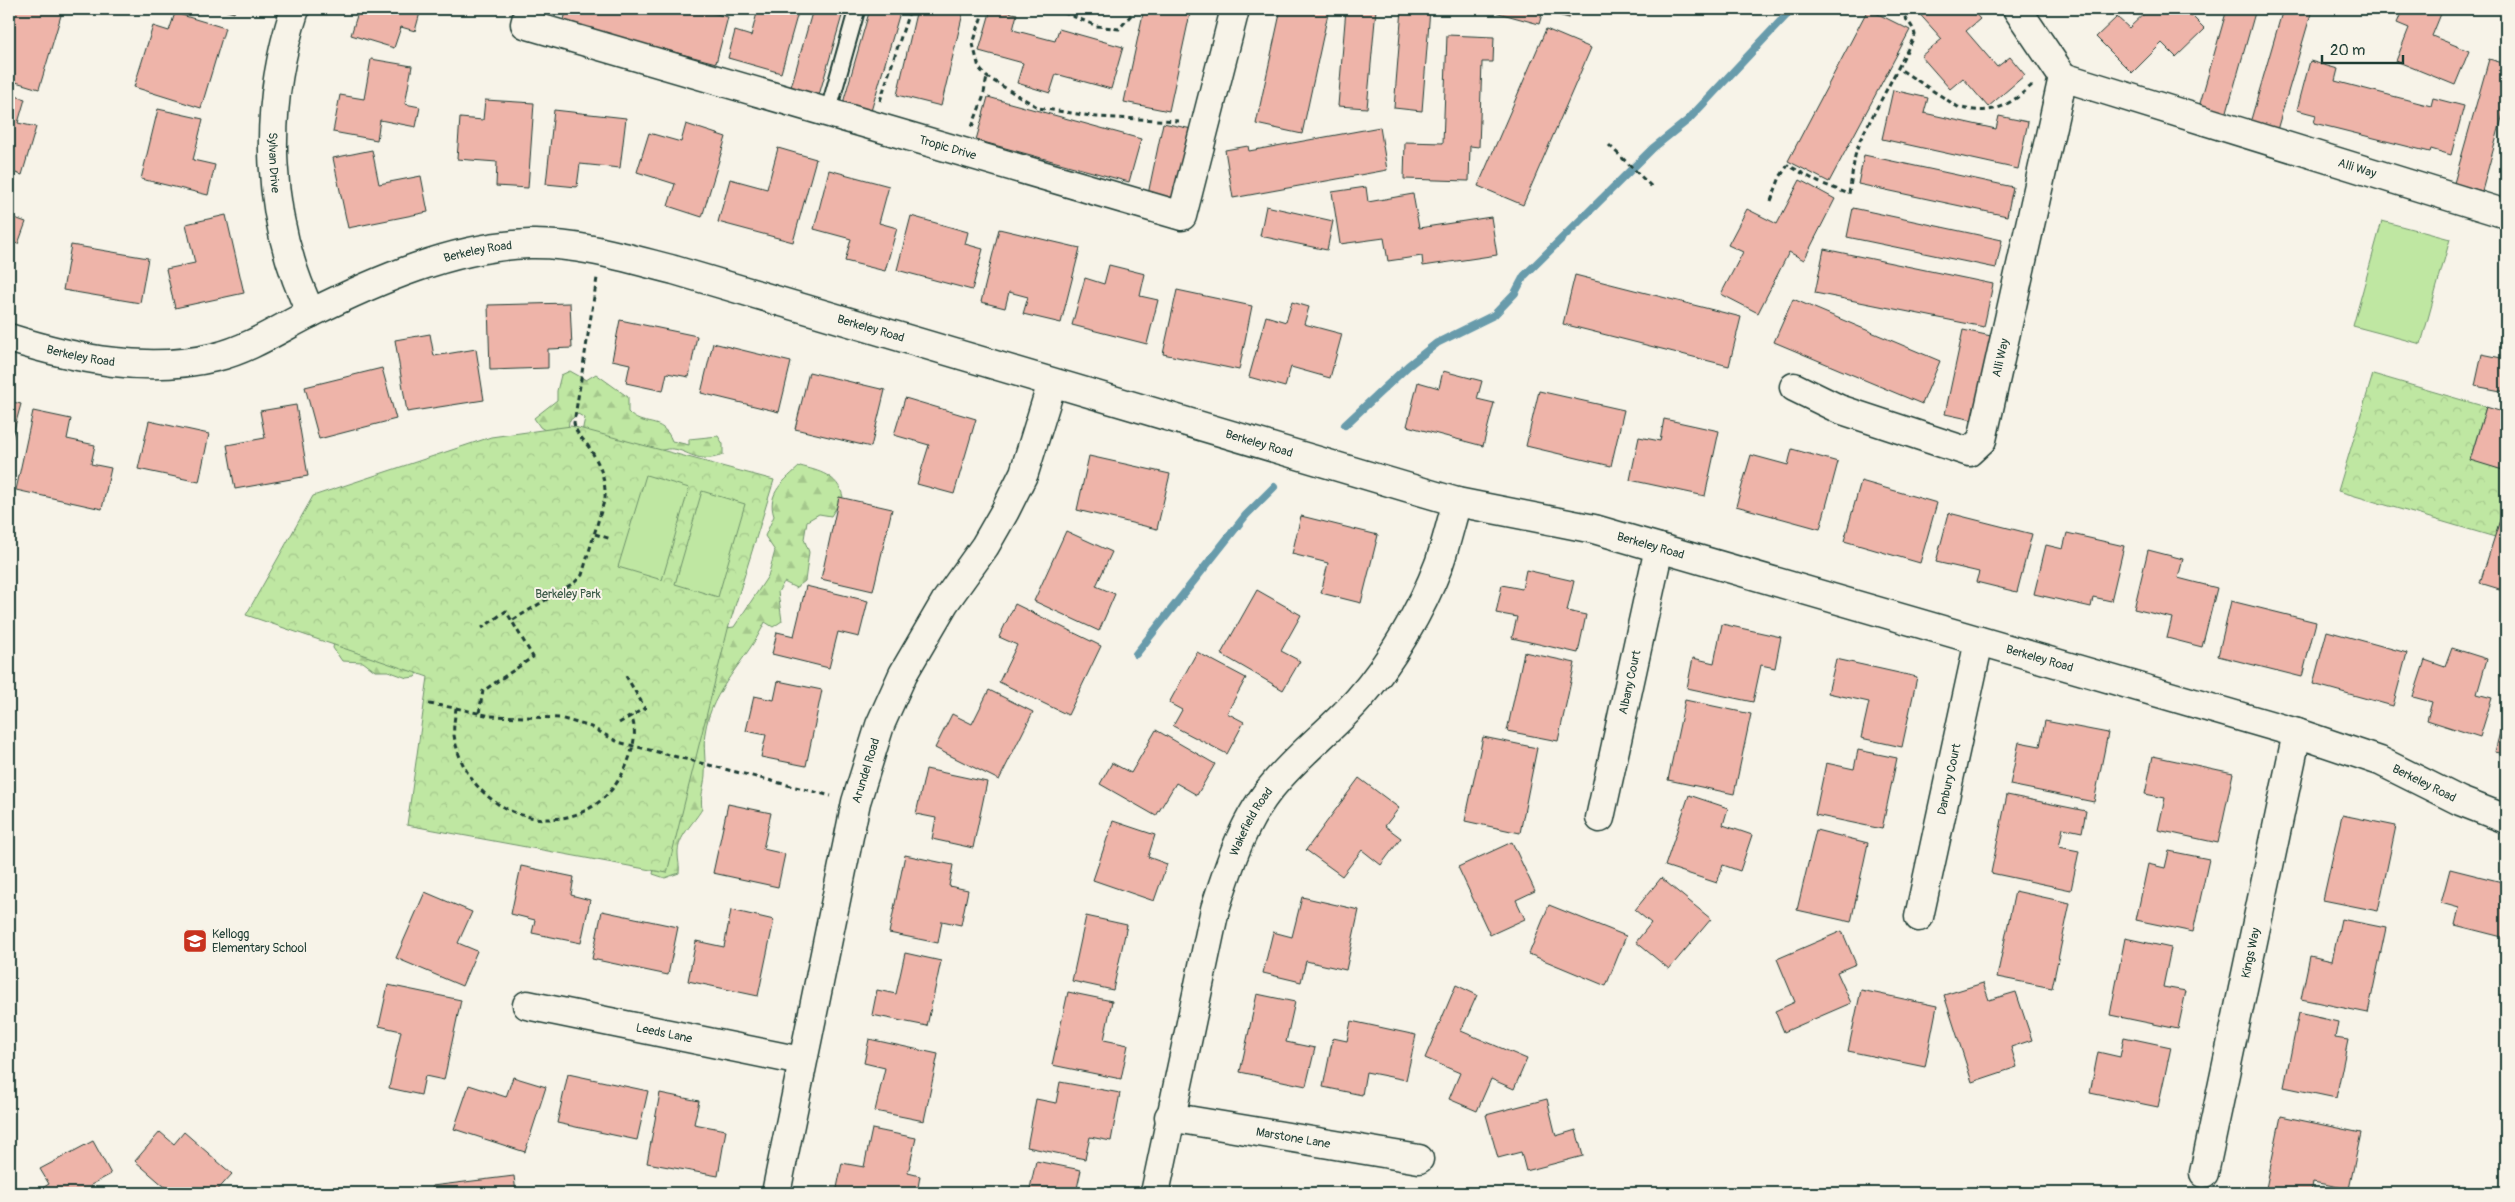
<svg xmlns="http://www.w3.org/2000/svg" width="2515" height="1202" viewBox="0 0 2515 1202" font-family="Pangolin,sans-serif">
<defs>
<pattern id="forest-firs" width="22" height="20" patternUnits="userSpaceOnUse" patternTransform="scale(1.25)"><rect width="22" height="20" fill="#bfe7a2"/><path d="M5 1l3.5 6h-7zM16 11l3.5 6h-7z" fill="#a4c78c"/></pattern>
<pattern id="park-crowns" width="20" height="18" patternUnits="userSpaceOnUse" patternTransform="scale(1.25)"><rect width="20" height="18" fill="#bfe7a2"/><path d="M2 6a3 3 0 1 1 6 0M12 15a3 3 0 1 1 6 0" fill="none" stroke="#a4c78c"/></pattern>
</defs>
<rect width="100%" height="100%" fill="#f7f3e8"/>
<filter id="ink" filterUnits="userSpaceOnUse"><feTurbulence type="fractalNoise" baseFrequency=".02" numOctaves="2"/><feDisplacementMap in="SourceGraphic" scale="10" xChannelSelector="R" yChannelSelector="G"/><feConvolveMatrix kernelMatrix="1 2 1 2 8 2 1 2 1" color-interpolation-filters="sRGB"/></filter>
<g filter="url(#ink)">
<path fill="url(#forest-firs)" stroke="#6f926b" d="M570,371L586,380L596,374L628,397V412C643,429 662,415 672,441L689,445V439L718,436L723,444V455C717,457 710,459 703,458C685,456 678,443 657,452L580,441L585,418L578,414L569,421L568,430L554,436L540,427L534,418L557,400V391L561,375Z
M800,466C819,471 838,475 843,497L831,516L819,514L807,521L804,539L809,552L805,581L796,588L784,582L778,592L782,621L773,627L765,622C748,660 711,689 705,733C703,747 706,761 705,775C704,788 700,795 702,809C694,823 677,837 678,854C678,861 680,866 679,873L665,878L653,874L657,856L719,629L734,627L768,576L775,551L765,536L774,516C766,493 785,480 800,466Z
M335,636L421,669L415,677L407,678L388,671H375L363,662L342,661L333,648Z"/>
<path fill="url(#park-crowns)" stroke="#6f926b" d="M2373,374L2486,407L2470,459L2506,471V501L2495,537L2338,491Z
M571,426L774,480L728,629L667,873L407,825L428,677L246,615L313,496L491,437Z"/>
<path fill="#bfe7a2" stroke="#6f926b" d="M2382,221L2450,239L2421,344L2353,326Z
M646,475L689,488L662,580L618,567Z
M702,491L745,504L718,597L675,584Z"/>
<g fill="none" stroke-linecap="round" stroke-linejoin="round">
<path stroke="#689bab" stroke-width="8" d="M1345,425L1408,366L1437,343L1494,315L1515,293L1524,276L1653,148L1688,120L1792,9
M1136,654L1246,515L1274,487"/>
</g>
<path fill="#eeb4a9" stroke="#1f3d34" d="M9,9H53L62,12L39,89L9,80Z
M220,9H235L234,13Z
M359,9H421L415,31L401,27L394,48L351,35Z
M567,9H697L728,17L716,63L563,23Z
M758,9H799L781,73L728,58L735,31L751,36Z
M813,9H844L817,102L789,94Z
M870,9H901L869,118L841,110Z
M917,9H964L941,106L897,95Z
M991,9L1017,14L1013,30L1055,41L1059,29L1123,47L1111,89L1056,74L1050,93L1017,83L1023,63L979,51Z
M1144,9H1191L1169,111L1124,102Z
M1281,9H1329L1302,134L1256,124Z
M1346,9H1376L1367,108L1338,106Z
M1402,9H1430L1422,111L1394,108Z
M1484,9H1571L1569,18L1543,11L1539,24Z
M1868,9L1910,30L1829,182L1788,161Z
M1915,9H1971L1980,19L1966,31L1997,67L2010,57L2025,75L1988,107L1963,78L1950,89L1921,56L1942,39Z
M2149,9H2191L2188,12L2205,29L2176,57L2162,43L2132,73L2096,37L2117,17L2129,28Z
M2227,9H2256L2226,115L2199,107Z
M2283,9L2312,10L2277,130L2250,123Z
M2403,9H2443L2432,36L2469,51L2455,85L2396,61L2409,28L2397,23Z
M2505,9H2506V54H2504Z
M175,13L225,28L201,108L134,87L153,26L169,31Z
M1546,29L1591,48L1523,205L1478,186Z
M1447,35L1494,37L1493,62H1482L1479,147L1470,146L1469,181L1404,179L1405,142L1443,143Z
M371,59L412,66L405,104L420,107L416,127L380,120L377,140L333,132L340,95L364,99Z
M2489,59L2506,64V103L2482,191L2454,183Z
M2310,61L2338,69L2335,81L2431,106L2433,98L2464,106L2451,155L2431,149L2430,152L2314,123L2316,115L2297,110Z
M1893,90L1928,98L1924,113L1996,129L1999,116L2028,122L2018,169L1882,139Z
M9,94L25,99L18,123L36,127L22,175L9,171Z
M988,97L1141,139L1129,182L976,140Z
M485,100L534,103L528,188L496,186L497,162L457,159L460,118L483,120Z
M158,109L203,119L193,160L215,165L208,195L141,179Z
M554,110L626,118L620,168L580,164L577,187L546,184Z
M1163,123L1192,129L1176,206L1147,199Z
M686,124L726,137L702,217L668,206L675,184L637,172L649,133L681,142Z
M1380,127L1387,170L1233,198L1225,150L1248,146L1249,151Z
M778,148L816,159L793,242L718,222L730,179L767,189Z
M372,150L379,184L421,176L428,212L348,228L333,158Z
M1864,155L2013,187L2007,216L1858,184Z
M829,170L889,186L879,223L897,228L885,271L845,261L851,239L814,229Z
M1800,180L1835,199L1804,260L1789,252L1758,313L1721,294L1743,252L1728,245L1747,209L1777,224Z
M1366,187L1368,202L1413,194L1419,228L1491,217L1497,255L1423,266L1422,256L1388,261L1384,238L1340,244L1332,192Z
M9,198L13,200L9,210Z
M1266,206L1333,221L1327,250L1260,236Z
M1853,208L2002,240L1996,268L1847,237Z
M226,215L244,293L175,308L166,269L195,263L186,224Z
M9,216L26,222L18,244L9,241Z
M911,216L968,232L965,244L983,249L972,290L897,270Z
M999,229L1080,248L1061,323L1023,314L1028,297L1009,292L1005,308L981,302Z
M71,245L148,258L140,303L63,290Z
M1824,249L1993,284L1984,327L1815,293Z
M1109,265L1145,274L1140,296L1158,300L1147,344L1072,325L1085,278L1104,284Z
M1575,275L1741,317L1729,366L1563,324Z
M1177,290L1252,306L1239,370L1163,354Z
M1793,299L1940,361L1922,404L1774,342Z
M1292,302L1309,307L1304,324L1342,334L1330,378L1291,367L1285,387L1249,377L1266,316L1286,322Z
M570,303L572,348L548,349V368L490,370L488,305Z
M620,320L697,336L689,377L667,373L663,391L626,383L630,364L612,360Z
M1963,330L1991,336L1973,420L1945,414Z
M430,334L434,356L476,349L484,400L407,412L395,340Z
M713,343L791,362L779,412L701,393Z
M2482,354L2506,359V392L2475,386Z
M382,368L396,419L319,439L305,387Z
M1443,371L1482,381L1477,399L1494,403L1483,446L1407,426L1418,382L1439,388Z
M809,372L885,390L871,447L795,429Z
M1539,391L1624,410L1611,466L1526,446Z
M905,398L976,419L954,494L917,484L929,445L894,435Z
M9,401L21,404L9,448Z
M296,405L308,476L235,489L227,445L265,438L260,411Z
M2486,407L2506,413V471L2470,460Z
M33,411L71,419L67,439L95,445L91,464L111,468L102,509L16,490Z
M1664,419L1719,431L1705,496L1630,480L1639,437L1660,441Z
M149,421L209,434L199,482L138,469Z
M1792,449L1838,462L1820,529L1736,506L1751,455L1788,465Z
M1089,456L1170,474L1157,529L1077,510Z
M1861,481L1937,503L1920,563L1844,541Z
M839,497L892,509L873,591L821,579Z
M2506,501V591L2480,583Z
M1949,513L2032,534L2017,592L1976,582L1979,572L1936,562Z
M1301,516L1378,535L1361,603L1321,593L1328,563L1292,554Z
M1066,531L1112,552L1096,586L1115,594L1099,631L1034,601Z
M2067,533L2124,546L2111,601L2093,597L2091,607L2034,594L2046,545L2063,549Z
M2148,550L2183,559L2178,578L2217,588L2202,647L2167,638L2172,618L2134,609Z
M1526,570L1574,581L1567,611L1586,615L1578,653L1512,638L1517,617L1496,613L1502,585L1522,589Z
M806,586L868,601L859,637L838,632L829,668L772,654L777,632L794,636Z
M1257,590L1301,615L1281,651L1300,661L1283,690L1221,654Z
M2231,601L2316,622L2302,677L2218,656Z
M1015,604L1101,646L1068,715L999,682L1017,645L999,637Z
M1722,624L1781,637L1775,668L1761,665L1753,702L1687,688L1693,658L1714,663Z
M2327,631L2407,653L2393,706L2313,684Z
M2452,648L2487,659L2477,694L2492,698L2480,737L2427,720L2432,702L2413,697L2425,660L2445,667Z
M1197,652L1246,678L1227,713L1244,722L1227,754L1173,726L1182,710L1169,703Z
M1524,652L1575,663L1558,741L1507,731Z
M1836,659L1917,677L1902,747L1861,738L1869,702L1828,693Z
M778,681L822,690L806,766L761,757L766,735L746,731L754,696L774,700Z
M989,690L1033,712L999,780L935,748L952,714L972,724Z
M1685,700L1751,714L1734,794L1668,780Z
M2506,708V754L2495,752Z
M2045,721L2108,733L2094,802L2010,785L2019,742L2040,746Z
M1156,730L1215,764L1197,795L1176,783L1156,816L1100,784L1112,763L1131,773Z
M1483,737L1537,748L1520,833L1465,821Z
M1858,750L1897,758L1882,829L1815,815L1826,763L1854,769Z
M2153,756L2233,773L2218,843L2158,830L2165,798L2145,794Z
M926,769L987,782L973,848L932,839L936,818L916,814Z
M1359,778L1399,808L1385,826L1401,838L1381,865L1362,850L1342,876L1306,850Z
M1689,795L1728,808L1723,825L1752,835L1740,871L1723,865L1717,883L1665,866Z
M2007,795L2086,811L2082,832L2063,828L2059,847L2079,851L2071,890L1991,873Z
M728,804L771,813L763,849L785,854L778,887L713,873Z
M2342,815L2396,826L2378,911L2323,900Z
M1113,821L1155,835L1148,857L1167,864L1154,901L1093,880Z
M1816,830L1868,843L1851,922L1797,910Z
M1512,842L1535,891L1516,900L1525,919L1490,935L1458,867Z
M2169,851L2209,859L2193,932L2136,920L2148,864L2165,868Z
M905,855L953,865L949,886L968,890L961,925L942,921L938,943L889,933Z
M521,866L574,877L571,895L590,900L581,943L532,933L535,920L511,914Z
M2450,869L2506,883V938L2455,925L2459,908L2441,903Z
M1661,878L1711,919L1669,969L1636,942L1651,923L1635,910Z
M2015,891L2070,903L2052,988L1997,977Z
M425,892L472,912L458,943L477,951L462,986L396,958Z
M1302,897L1359,910L1346,970L1306,961L1301,982L1263,973L1273,932L1292,937Z
M1549,905L1626,936L1606,986L1529,954Z
M731,910L774,920L758,996L688,981L696,941L724,947Z
M602,911L678,927L668,975L592,959Z
M1086,916L1127,925L1113,990L1072,981Z
M2341,919L2386,928L2368,1013L2301,999L2310,956L2332,961Z
M1842,931L1856,964L1837,972L1851,1003L1784,1032L1775,1011L1795,1002L1777,959Z
M2125,938L2171,948L2163,987L2186,991L2178,1029L2110,1015Z
M905,953L941,961L927,1026L872,1015L877,990L896,994Z
M1983,983L1989,1000L2016,992L2032,1040L2011,1047L2017,1067L1972,1082L1944,995Z
M388,985L461,1000L444,1080L425,1076L421,1095L389,1088L401,1031L379,1026Z
M1456,985L1477,995L1461,1031L1527,1059L1514,1089L1491,1079L1477,1111L1449,1099L1460,1073L1425,1058Z
M1861,990L1937,1006L1925,1067L1848,1051Z
M1068,992L1112,1001L1104,1040L1128,1045L1121,1079L1052,1065Z
M1257,994L1295,1002L1286,1042L1315,1048L1306,1086L1240,1072Z
M2299,1013L2338,1022L2335,1038L2348,1040L2336,1098L2284,1087Z
M1351,1021L1416,1035L1406,1080L1366,1072L1362,1095L1323,1087L1333,1038L1347,1041Z
M2124,1037L2171,1047L2158,1107L2090,1093L2098,1052L2120,1057Z
M869,1039L938,1054L924,1121L875,1111L885,1068L864,1063Z
M568,1074L648,1091L637,1140L557,1123Z
M513,1077L546,1087L525,1152L454,1129L469,1085L506,1097Z
M1060,1082L1120,1093L1111,1141L1090,1137L1085,1159L1027,1147L1036,1099L1056,1103Z
M660,1093L699,1101L694,1124L726,1130L718,1176L647,1163Z
M1547,1099L1556,1136L1576,1130L1583,1156L1526,1171L1521,1152L1498,1158L1486,1115Z
M2281,1116L2361,1133L2349,1189L2313,1182L2311,1193H2265Z
M872,1129L916,1138L908,1173L920,1176L917,1193H894L878,1190L877,1193H836L842,1163L864,1167Z
M160,1132L174,1144L184,1132L232,1174L215,1193H159L165,1187L135,1161Z
M93,1141L111,1174L91,1185L95,1193H34L49,1184L40,1169Z
M1036,1161L1081,1170L1076,1193H1029Z
M514,1176L516,1193H433L432,1186Z"/>
<g fill="none" stroke-linecap="round" stroke-linejoin="round">
<defs>
<path id="lane" d="M828,112L857,9"/>
<g id="street">
<path id="s1" d="M295,9C262,109 265,218 311,313"/>
<path id="s2" d="M529,9L525,24L1182,216L1235,9"/>
<path id="s3" d="M2063,77L2506,214"/>
<path id="s4" d="M1794,387L1839,409L1969,452L1982,440L2063,77L2017,9"/>
<path id="s5" d="M1600,818L1659,548"/>
<path id="s6" d="M1919,917L1979,641"/>
<path id="s7" d="M527,1005L801,1061"/>
<path id="s8" d="M1169,1117L1419,1159"/>
<path id="s9" d="M2204,1173L2297,733"/>
<path id="s10" d="M776,1193L856,802L880,725L903,674L945,602L985,546L1005,511L1024,473L1052,383"/>
<path id="s11" d="M1155,1193L1215,909C1229,865 1244,818 1275,783C1300,753 1332,729 1358,700C1390,664 1422,609 1439,564C1446,544 1451,522 1457,502"/>
</g>
<g id="secondary">
<path id="s12" d="M9,338C76,359 147,374 216,357C249,349 279,329 309,314C375,281 455,246 530,244C580,243 627,258 674,270L1457,502L1594,529L2297,733L2380,761L2460,801L2506,819"/>
</g>
</defs>
<use href="#lane" stroke="#1f3d34" stroke-width="19"/>
<use href="#street" stroke="#1f3d34" stroke-width="31"/>
<use href="#secondary" stroke="#1f3d34" stroke-width="31"/>
<path stroke="#1f3d34" stroke-width="3" stroke-dasharray="5 4" stroke-linecap="butt" d="M984,9L973,44L979,68L987,77L1039,108L1097,117L1179,121
M1055,9L1097,26L1119,29L1132,14L1133,9
M1900,9C1904,19 1913,24 1915,35L1898,68L1958,107C1991,116 2008,107 2032,85
M880,101L910,9
M972,127L983,98L987,77
M1609,145L1654,189
M1771,201L1780,177L1788,165L1818,182L1849,194L1855,156L1860,140L1898,68
M595,534L611,539
M513,620L575,582L582,575L605,498C606,477 598,460 586,443C580,436 576,433 574,423L597,278
M429,704L456,708C455,717 453,726 454,735C468,826 589,854 627,764C633,749 638,731 631,716
M456,708L490,716L560,718L591,727L618,742L831,796
M479,713L483,691L533,657L506,611L482,628
M619,723L645,708L626,676"/>
<use href="#lane" stroke="#f7f3e8" stroke-width="15"/>
<use href="#street" stroke="#f7f3e8" stroke-width="28"/>
<use href="#secondary" stroke="#f7f3e8" stroke-width="28"/>
</g>
</g>
<defs>
<symbol id="school-square" viewBox="-11 -11 22 22"><rect x="-9" y="-9" width="18" height="18" rx="4" fill="#c8321e" stroke="#f7f3e8"/><path d="M0-5L7-2L0 1L-7-2ZM-4 1L0 2.5L4 1V4Q0 6-4 4Z" fill="#fff"/></symbol>
</defs>
<g fill-rule="evenodd">
<use href="#school-square" x="181" y="927" width="28" height="28"/>
</g>
<g text-anchor="middle" stroke-width="4" stroke-linejoin="round" paint-order="stroke">
<g font-size="12" fill="#1f3d34" stroke="#f7f3e8">
<text dy="4" stroke="none"><textPath href="#s2" startOffset="456">Tropic Drive</textPath></text>
<text dy="4" stroke="none"><textPath href="#s1" startOffset="156">Sylvan Drive</textPath></text>
<text dy="4" stroke="none"><textPath href="#s3" startOffset="308">Alli Way</textPath></text>
<text dy="4" stroke="none"><textPath href="#s12" startOffset="494">Berkeley Road</textPath></text>
<text dy="4" stroke="none"><textPath href="#s12" startOffset="899">Berkeley Road</textPath></text>
<text dy="4" stroke="none"><textPath href="#s12" startOffset="74">Berkeley Road</textPath></text>
<text dy="4" stroke="none"><textPath href="#s4" startOffset="289">Alli Way</textPath></text>
<text dy="4" stroke="none"><textPath href="#s12" startOffset="1304">Berkeley Road</textPath></text>
<text dy="4" stroke="none"><textPath href="#s12" startOffset="1709">Berkeley Road</textPath></text>
<text dy="4" stroke="none"><textPath href="#s12" startOffset="2114">Berkeley Road</textPath></text>
<text dy="4" stroke="none"><textPath href="#s5" startOffset="139">Albany Court</textPath></text>
<text dy="4" stroke="none"><textPath href="#s10" startOffset="432">Arundel Road</textPath></text>
<text dy="4" stroke="none"><textPath href="#s6" startOffset="141">Danbury Court</textPath></text>
<text dy="4" stroke="none"><textPath href="#s12" startOffset="2519">Berkeley Road</textPath></text>
<text dy="4" stroke="none"><textPath href="#s11" startOffset="385">Wakefield Road</textPath></text>
<text dy="4" stroke="none"><textPath href="#s9" startOffset="225">Kings Way</textPath></text>
<text dy="4" stroke="none"><textPath href="#s7" startOffset="140">Leeds Lane</textPath></text>
<text dy="4" stroke="none"><textPath href="#s8" startOffset="126">Marstone Lane</textPath></text>
</g>
<g font-size="12" fill="#375644" stroke="#f7f3e8">
<text x="568" y="598">Berkeley Park</text>
</g>
<g font-size="12" fill="#1f3d34" stroke="#f7f3e8" text-anchor="start">
<text x="212" y="938">Kellogg<tspan x="212" dy="14">Elementary School</tspan></text>
</g>
</g>
<rect width="2515" height="1202" fill="none" stroke="#f7f3e8" stroke-width="30"/>
<rect x="15" y="15" width="2485" height="1172" fill="none" stroke="#1f3d34" stroke-width="2" filter="url(#ink)"/>
<path d="M2322 55v8h81v-8" fill="none" stroke="#1f3d34" stroke-width="2.5"/>
<text x="2330" y="55" font-size="15" fill="#1f3d34" stroke="#f7f3e8" stroke-width="4" paint-order="stroke">20 m</text>
</svg>
